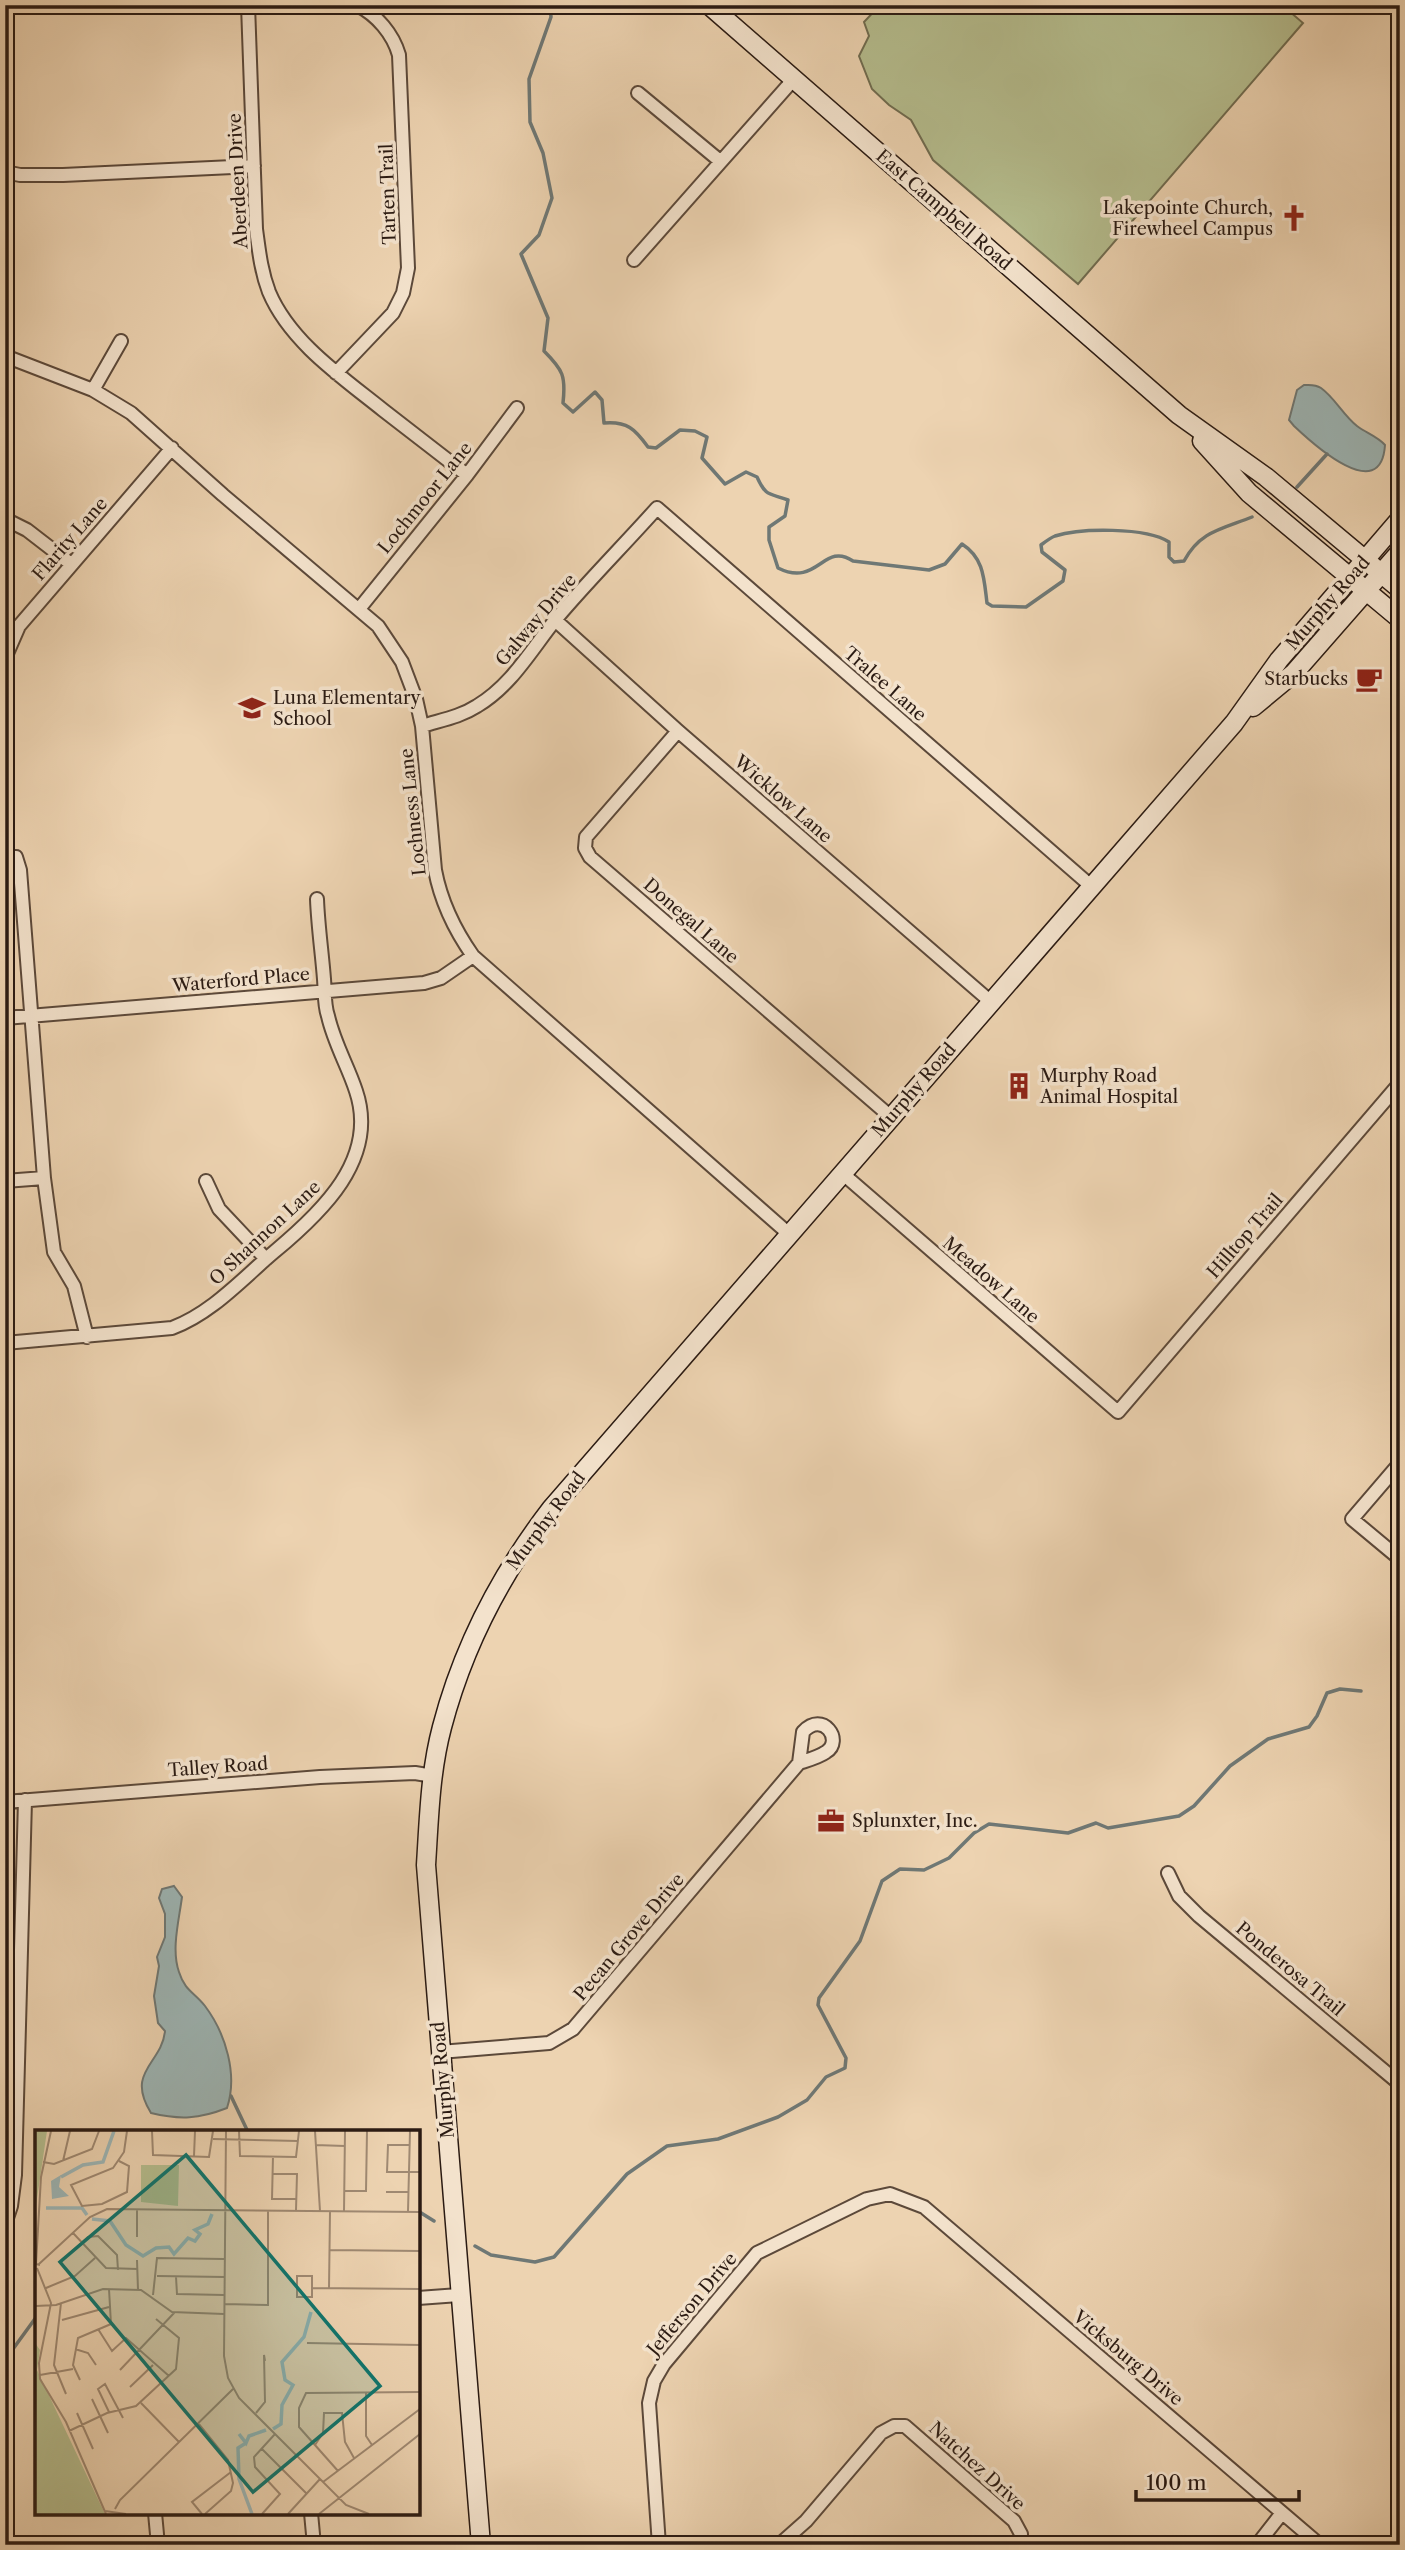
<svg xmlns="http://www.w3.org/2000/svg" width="1405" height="2550" viewBox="0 0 1405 2550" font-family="'Libre Caslon Text',serif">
<rect width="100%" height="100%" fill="#edd3b1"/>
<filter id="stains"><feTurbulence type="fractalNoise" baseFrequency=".00286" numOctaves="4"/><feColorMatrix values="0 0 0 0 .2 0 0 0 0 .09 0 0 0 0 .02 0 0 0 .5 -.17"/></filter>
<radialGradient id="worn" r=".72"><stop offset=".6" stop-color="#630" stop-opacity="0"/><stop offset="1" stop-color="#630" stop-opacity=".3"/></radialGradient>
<path fill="#b5bd8e" stroke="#706c50" stroke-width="2" d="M880,5H1282L1303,23L1078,284L933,160L911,120L889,105L872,89L859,56L869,36L864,22Z"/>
<path fill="#9db6b6" stroke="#6f7875" stroke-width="2" d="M1304,385C1310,385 1315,384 1321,388C1335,398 1343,415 1357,426C1366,433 1377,436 1385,445C1381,506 1313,444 1294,426L1289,420L1297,390Z
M174,1886L182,1897C179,1920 171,1950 179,1972C185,1991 194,1992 205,2006C226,2034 238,2075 227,2108C199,2119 180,2120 151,2113C125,2071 162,2064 165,2031L158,2023L154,1996L159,1966L157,1957L165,1937V1914L159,1898L162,1889Z"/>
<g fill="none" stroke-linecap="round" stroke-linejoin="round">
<path stroke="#6f7875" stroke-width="3.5" d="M550,5L551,17L529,79L530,122L543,153L552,198L539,235L521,254L548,318L544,351C563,370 566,376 563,403L573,412L595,392L602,400L604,423C627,421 635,429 648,447L656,448L680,430L695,431L707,437L702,458L725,484L746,472L757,477C766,497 769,493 788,500L785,516L769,527V540L778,568C818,588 823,541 853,561L929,570L945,564L962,544C984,558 984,579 987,603L992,606L1026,607L1063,581L1065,570L1042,552L1041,545C1045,542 1050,538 1055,536C1080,528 1146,527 1169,542V557L1174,562L1184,561C1200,531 1222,529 1252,517
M1297,487L1327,454
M231,2096L248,2132
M418,2211L434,2221
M475,2246L491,2255L535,2262L554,2257L627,2174L667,2146L718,2139L778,2117L807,2100L826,2077L845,2068L846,2058L818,2005L819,1998L860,1941L882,1881L900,1869L924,1870L949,1858L974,1833L989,1824L1068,1833L1096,1823L1108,1828L1179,1816L1194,1806L1230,1766L1268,1739L1309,1727L1317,1716L1327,1693L1340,1689L1361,1691
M5,2360L37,2316"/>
<defs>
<path id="street" d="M248,5L256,229C259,251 261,271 269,292C290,342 342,377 383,410C411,432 439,453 467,475
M638,93L720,161
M5,172L20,175H63L254,166
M634,260L793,80
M5,356L93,390L131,413L223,495L378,626L402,662L416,699L422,726L435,870C441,902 454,929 473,956L789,1234
M336,373L393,313L403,293L408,268L399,55C393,34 377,15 357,5
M93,390L121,341
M5,519L27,530L71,564
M359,609L467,475L517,408
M555,620L678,731L991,1002
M5,658L19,626L172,448
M422,726C441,720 460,717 477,706C512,685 531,650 556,619C588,581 624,545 657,508L1091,886
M678,731L586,837L585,848L590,857L891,1117
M5,857H16L20,870L44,1178L54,1252L74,1286L87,1337
M5,1018L424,983L441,978L473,956
M842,1173L1118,1412L1400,1083
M5,1181L44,1178
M206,1181L219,1209L266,1259
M5,1343L172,1328C212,1313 242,1279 274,1252C321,1213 379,1159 356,1091C348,1066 334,1043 328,1016C324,1005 325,991 324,979C322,953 318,926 317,899
M1400,1463L1352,1519L1400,1559
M5,1802L320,1777L415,1773L433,1776
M1168,1873L1179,1896L1199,1916L1400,2084
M440,2052L549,2043L573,2029L799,1763C808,1760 819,1757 826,1752C844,1741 823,1710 803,1732L799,1763
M5,2224L11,2206L15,2175L25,1800
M418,2298L459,2295
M155,2513L158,2545
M311,2513L314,2545
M659,2545L649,2403L654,2381L664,2364L757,2253L867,2199L890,2194L924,2207L1320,2545
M779,2545L806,2521L881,2433L894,2426H905L1014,2521L1021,2534L1019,2545
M1257,2545L1282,2513"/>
<path id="secondary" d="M709,5L1179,415L1266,477L1400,589
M1202,441L1249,493L1400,619
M1253,707L1294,673L1400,552
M481,2545L426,1865C429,1819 430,1772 442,1727C463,1647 501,1574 551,1509L1234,723L1279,660L1400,519"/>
</defs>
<use href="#street" stroke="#5c493a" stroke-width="16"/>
<use href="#secondary" stroke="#2b1b13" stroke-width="21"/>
<use href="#street" stroke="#f3e2cc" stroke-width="12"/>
<use href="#secondary" stroke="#f3e2cc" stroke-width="18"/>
</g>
<defs>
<symbol id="church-bare" viewBox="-9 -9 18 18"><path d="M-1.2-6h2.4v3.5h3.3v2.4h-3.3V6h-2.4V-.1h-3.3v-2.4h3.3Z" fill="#8f2418" stroke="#f3e2cc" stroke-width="2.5" paint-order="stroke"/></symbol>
<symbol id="cafe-bare" viewBox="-9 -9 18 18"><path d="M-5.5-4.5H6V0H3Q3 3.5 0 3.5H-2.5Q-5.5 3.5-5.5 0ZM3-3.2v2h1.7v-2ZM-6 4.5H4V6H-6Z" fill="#8f2418" stroke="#f3e2cc" stroke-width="2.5" paint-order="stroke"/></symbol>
<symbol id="school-bare" viewBox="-9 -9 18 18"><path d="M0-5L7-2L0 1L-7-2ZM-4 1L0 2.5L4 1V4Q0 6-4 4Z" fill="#8f2418" stroke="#f3e2cc" stroke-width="2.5" paint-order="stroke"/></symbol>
<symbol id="building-bare" viewBox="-9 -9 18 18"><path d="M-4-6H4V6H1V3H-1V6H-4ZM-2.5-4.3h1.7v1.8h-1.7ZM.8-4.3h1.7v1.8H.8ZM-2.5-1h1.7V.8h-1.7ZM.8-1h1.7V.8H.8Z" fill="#8f2418" stroke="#f3e2cc" stroke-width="2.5" paint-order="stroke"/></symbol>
<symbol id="office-bare" viewBox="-9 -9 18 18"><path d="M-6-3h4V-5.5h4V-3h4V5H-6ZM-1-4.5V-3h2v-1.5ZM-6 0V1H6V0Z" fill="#8f2418" stroke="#f3e2cc" stroke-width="2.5" paint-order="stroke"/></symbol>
</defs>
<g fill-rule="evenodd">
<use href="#church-bare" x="1275" y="199" width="38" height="38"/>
<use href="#cafe-bare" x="1350" y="660" width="38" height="38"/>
<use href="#school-bare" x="233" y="689" width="38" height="38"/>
<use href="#building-bare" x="1000" y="1067" width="38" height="38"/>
<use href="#office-bare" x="812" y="1802" width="38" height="38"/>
</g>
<g text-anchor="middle" stroke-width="7" stroke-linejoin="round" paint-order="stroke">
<g font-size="18" fill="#2b1b13" stroke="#f3e2cc">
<text transform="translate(238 181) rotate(-93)" y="6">Aberdeen Drive</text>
<text transform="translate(388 194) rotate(-92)" y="6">Tarten Trail</text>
<text transform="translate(944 210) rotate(41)" y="6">East Campbell Road</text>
<text transform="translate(425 498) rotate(-51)" y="6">Lochmoor Lane</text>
<text transform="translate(70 539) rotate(-49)" y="6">Flarity Lane</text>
<text transform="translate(1328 603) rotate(-49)" y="6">Murphy Road</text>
<text transform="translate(536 620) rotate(-50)" y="6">Galway Drive</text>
<text transform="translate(885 684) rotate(41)" y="6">Tralee Lane</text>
<text transform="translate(783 799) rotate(41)" y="6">Wicklow Lane</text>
<text transform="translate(413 812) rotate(-96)" y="6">Lochness Lane</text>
<text transform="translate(691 921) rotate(41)" y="6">Donegal Lane</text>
<text transform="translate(241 980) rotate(-5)" y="6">Waterford Place</text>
<text transform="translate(914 1090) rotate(-49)" y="6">Murphy Road</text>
<text transform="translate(265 1233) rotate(-43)" y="6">O Shannon Lane</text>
<text transform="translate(1245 1236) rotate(-49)" y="6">Hilltop Trail</text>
<text transform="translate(991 1280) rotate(41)" y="6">Meadow Lane</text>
<text transform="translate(546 1521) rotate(-53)" y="6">Murphy Road</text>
<text transform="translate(218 1767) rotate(-4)" y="6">Talley Road</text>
<text transform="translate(629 1937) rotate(-50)" y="6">Pecan Grove Drive</text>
<text transform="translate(1290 1969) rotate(40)" y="6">Ponderosa Trail</text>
<text transform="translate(443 2080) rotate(-95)" y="6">Murphy Road</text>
<text transform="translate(692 2304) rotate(-50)" y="6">Jefferson Drive</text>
<text transform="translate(1128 2358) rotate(40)" y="6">Vicksburg Drive</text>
<text transform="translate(977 2466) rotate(42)" y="6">Natchez Drive</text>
</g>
<g font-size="18" fill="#2b1b13" stroke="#f3e2cc" text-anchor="start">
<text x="1273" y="214" text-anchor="end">Lakepointe Church,<tspan x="1273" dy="21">Firewheel Campus</tspan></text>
<text x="1348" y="685" text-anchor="end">Starbucks</text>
<text x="273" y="704">Luna Elementary<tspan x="273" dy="21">School</tspan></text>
<text x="1040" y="1082">Murphy Road<tspan x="1040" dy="21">Animal Hospital</tspan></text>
<text x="852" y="1827">Splunxter, Inc.</text>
</g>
</g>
<g transform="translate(35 2130)">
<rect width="385" height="385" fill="#edd3b1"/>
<path d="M0,1H12L0,82ZM106,35H144L143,76L106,72ZM0,213L5,220L2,240L70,384H0Z" fill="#b5bd8e"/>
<path d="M26,45L24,57L34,66L17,69L16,51Z" fill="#9db6b6"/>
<path fill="none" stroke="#9db6b6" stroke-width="3.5" d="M26,47L48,35L68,32L79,1M11,78H47L52,85M57,89L75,91L91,115L108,126L121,118L134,117L139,124L153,108L160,111L165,104L160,100L173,94L177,84M238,299L246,294L247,275L258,255L250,250L247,232L269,207L276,182M204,304L211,313L214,306L231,300M211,313L203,318L204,349L217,384"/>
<path fill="none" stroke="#9f8972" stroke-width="2" d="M117,1L118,25L174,27L178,1M191,1L189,226L193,248L204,268L311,375L334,384M204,1L205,26L261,27L264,1M280,1L285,81M178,9L263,11M280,15L310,16M374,15H353L352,42H385M159,26L160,1M238,26L237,69H262M28,31L35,1M84,31L94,36L92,62L67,74L47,76L36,55L78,38L89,22L92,1M8,32L19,34L57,19L64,1M238,44H262L261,80M309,61H331L332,1M351,62H373M309,81L310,1M373,81L375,1M38,103L71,138L103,139M102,107V79M295,120L385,121M34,124L53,107L63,106L82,125L83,140M102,130L103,160M4,134L55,87L72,79L385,82M5,135L1,134L6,47L16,1M2,138L16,173L4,233L5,249L31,292L71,384M122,146L190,147M262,146H277V167H262ZM141,147L142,164L189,165M11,158L40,146L60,128M277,158L385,159M294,158L295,82M0,160V198M118,165L122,128L189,129M26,173L19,235L31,264M190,174L233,175V81M1,176L21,175L68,159L106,160L137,182L189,184M27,190L74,177M63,199L77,221L91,208L134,246M272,213L385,215M40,219L53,223L61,235M85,240L140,182M5,245L38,239M45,250L38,235L43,208L76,194L74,159M95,257L118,235M331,262V306L337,315M57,269L73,303M106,273L144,312M74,282L63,259L70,254L88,288M42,283L58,319M221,283L230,272L229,225L230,231M163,293L193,330L198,353L196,361L170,384M34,301L72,283L101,276L141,239L144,208L121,189M280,315L288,303L289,283H307L310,312L319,328M226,318L271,363M303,341L264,297V278L271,263L385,262M288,352L385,279M80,379L85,370L198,259M70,381L91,384M167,384L157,372L196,342M227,384L245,364L220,337L219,327L240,304M253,384L285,349M284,384L385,304"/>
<path fill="#0f766e" fill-opacity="0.15" stroke="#0f766e" stroke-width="3.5" d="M151,25L345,256L218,362L25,132Z"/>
<rect width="385" height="385" fill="none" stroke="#2b1b13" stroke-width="3.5"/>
</g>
<rect width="1405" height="2550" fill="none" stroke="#edd3b1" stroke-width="28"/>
<rect x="7" y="7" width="1391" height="2536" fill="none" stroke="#2b1b13" stroke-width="3.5"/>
<rect x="14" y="14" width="1377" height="2522" fill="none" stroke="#2b1b13" stroke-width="2"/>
<path d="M1136 2490v10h163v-10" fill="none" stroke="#2b1b13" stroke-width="3.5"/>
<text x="1146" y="2490" font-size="21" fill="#2b1b13" stroke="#f3e2cc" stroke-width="5" paint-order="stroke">100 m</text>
<rect width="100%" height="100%" filter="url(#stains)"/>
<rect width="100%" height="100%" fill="url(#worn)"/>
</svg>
